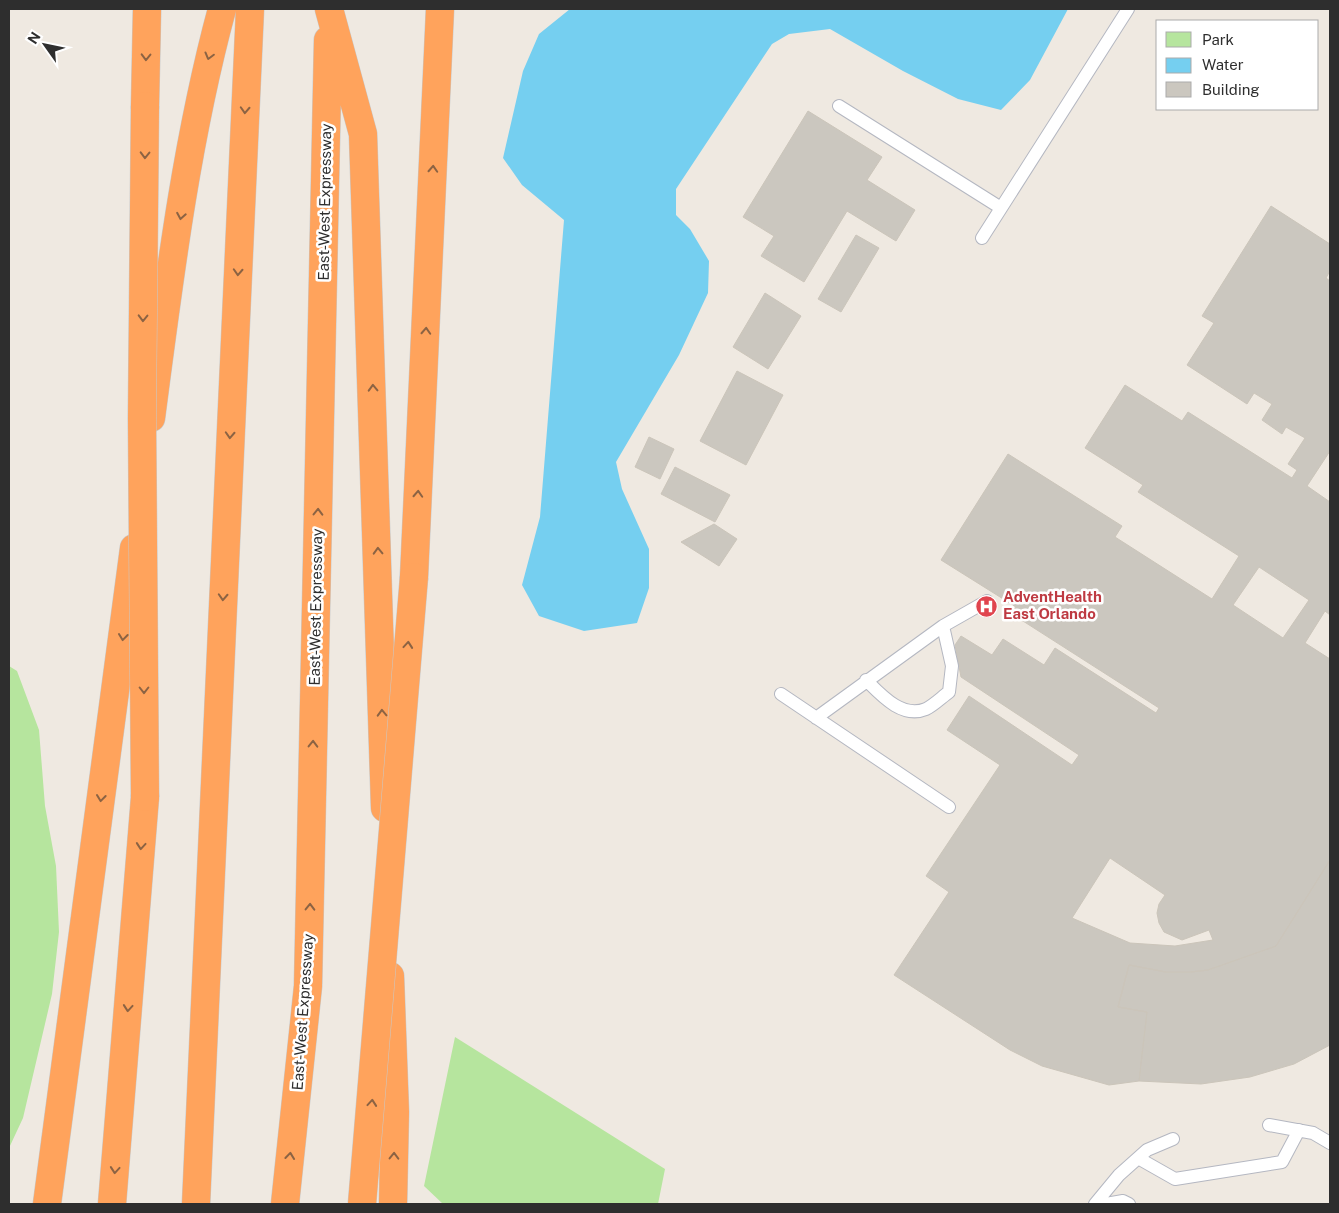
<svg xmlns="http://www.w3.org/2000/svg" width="1339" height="1213" viewBox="0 0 1339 1213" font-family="'Public Sans',sans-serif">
<rect width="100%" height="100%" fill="#efe9e1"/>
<path fill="#b6e59e" d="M9,666L17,671L39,730L45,806L56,866L59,932L52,994L23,1118L9,1148Z
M455,1037L665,1169L658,1204H443L424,1186Z"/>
<path fill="#75cff0" d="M570,9H1068L1030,80L1001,110L958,99L903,71L830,29L789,34L772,44L676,189V215L690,229L709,261L708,293L679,355L616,462L622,489L649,549V588L637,623L584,631L539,616L522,585L540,517L564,220L522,185L503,158L523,71L539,34Z"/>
<path fill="#cbc7bf" stroke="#cbc5ba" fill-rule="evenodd" d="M808,111L882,157L867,180L915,210L896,241L847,211L804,282L761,256L774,236L743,217Z
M1271,206L1330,244V271L1326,278L1330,281V451L1307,486L1330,502V615L1325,611L1305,643L1330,659V860L1276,946L1208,970L1191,972H1166L1129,965L1118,1007L1147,1012L1139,1081L1109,1085L1042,1066L1010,1050L894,975L949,892L926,876L1000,765L947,730L969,696L1072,765L1079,755L961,677L955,645L961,636L992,655L1003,639L1044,665L1055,648L1156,713L1159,708L1012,614L1016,607L941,560L1008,454L1122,526L1115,537L1212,599L1239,556L1138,492L1143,485L1085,448L1125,385L1182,421L1188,412L1292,478L1297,470L1288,464L1305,438L1286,427L1282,434L1262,420L1272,404L1254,393L1247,404L1187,365L1214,323L1202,316ZM1259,567L1309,600L1283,638L1233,605ZM1110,858L1165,895L1159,904L1157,913L1159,923L1164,932L1182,940L1209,930L1213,940L1175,946L1130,943L1072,918Z
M856,235L879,248L841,312L818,299Z
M765,293L801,316L768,369L733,347Z
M737,371L783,395L746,465L700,441Z
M649,437L674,449L660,479L635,467Z
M675,467L730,495L715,522L661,494Z
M714,524L737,539L719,566L681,542Z
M1330,860V1045L1294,1064L1250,1077L1201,1084L1139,1081L1147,1012L1118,1007L1129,965L1166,972H1191L1208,970L1276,946Z"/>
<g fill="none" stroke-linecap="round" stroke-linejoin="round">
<defs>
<path id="lane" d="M839,106L1001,208
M982,238L1128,9
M866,680C881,695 902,719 926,709C934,705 942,697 949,692L952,666L943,626
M781,694L949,807
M816,718L943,626L987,601
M1269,1125L1313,1133L1330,1143
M1138,1158L1175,1179L1282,1162L1299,1130
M1095,1204L1119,1175L1147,1150L1173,1139
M1106,1204L1123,1201L1129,1204"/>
<path id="highway" d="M329,9L363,134L385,808
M145,106L147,9
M151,418C169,281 186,142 222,9
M414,577L440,9
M390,976L395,1112L393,1204
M47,1204L134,548
M112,1204L145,797
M196,1204L250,9
M285,1204L308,986L328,40"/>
</defs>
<use href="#lane" stroke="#b4b7c1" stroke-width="14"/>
<use href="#highway" stroke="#c9c9c9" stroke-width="29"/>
<use href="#lane" stroke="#fff" stroke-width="12"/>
<use href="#highway" stroke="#ffa35c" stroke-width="28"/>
<defs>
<path id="highway-bridge" d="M145,797L142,418L145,106
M362,1204L414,577"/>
</defs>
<use href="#highway-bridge" stroke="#c9c9c9" stroke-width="29" stroke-linecap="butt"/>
<use href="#highway-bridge" stroke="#ffa35c" stroke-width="28"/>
</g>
<defs><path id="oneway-chevron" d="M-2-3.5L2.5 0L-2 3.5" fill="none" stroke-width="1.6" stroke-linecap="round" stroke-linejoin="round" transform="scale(1.25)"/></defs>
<g stroke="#8c6343">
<use href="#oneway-chevron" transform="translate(209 56) rotate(105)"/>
<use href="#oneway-chevron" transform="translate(146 57) rotate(91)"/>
<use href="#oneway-chevron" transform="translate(245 110) rotate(93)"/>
<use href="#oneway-chevron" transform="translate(145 155) rotate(91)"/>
<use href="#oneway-chevron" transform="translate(433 169) rotate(-87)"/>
<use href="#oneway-chevron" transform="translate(181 216) rotate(100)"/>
<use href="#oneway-chevron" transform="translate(238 272) rotate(93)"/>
<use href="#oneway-chevron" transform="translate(143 318) rotate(91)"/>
<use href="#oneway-chevron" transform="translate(426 331) rotate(-87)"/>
<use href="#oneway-chevron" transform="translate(373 388) rotate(-92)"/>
<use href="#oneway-chevron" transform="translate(230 435) rotate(93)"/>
<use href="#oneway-chevron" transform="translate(418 494) rotate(-87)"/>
<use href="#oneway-chevron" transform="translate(318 512) rotate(-89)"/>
<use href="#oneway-chevron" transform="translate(378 551) rotate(-92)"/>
<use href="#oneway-chevron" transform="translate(223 597) rotate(93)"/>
<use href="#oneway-chevron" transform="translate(123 637) rotate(97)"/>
<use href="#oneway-chevron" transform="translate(408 645) rotate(-85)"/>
<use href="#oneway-chevron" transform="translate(144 690) rotate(90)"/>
<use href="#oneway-chevron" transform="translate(382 713) rotate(-92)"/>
<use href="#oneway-chevron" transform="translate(313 744) rotate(-89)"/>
<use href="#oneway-chevron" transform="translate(101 798) rotate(97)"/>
<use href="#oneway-chevron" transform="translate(141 846) rotate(95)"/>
<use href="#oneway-chevron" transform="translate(310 907) rotate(-89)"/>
<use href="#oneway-chevron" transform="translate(128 1008) rotate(95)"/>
<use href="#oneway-chevron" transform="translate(372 1103) rotate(-85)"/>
<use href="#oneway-chevron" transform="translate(290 1156) rotate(-84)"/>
<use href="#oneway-chevron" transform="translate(394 1156) rotate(-89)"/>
<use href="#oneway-chevron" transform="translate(115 1170) rotate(95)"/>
</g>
<defs>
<symbol id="hospital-disc" viewBox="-11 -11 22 22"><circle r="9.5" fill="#e0444e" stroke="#fff"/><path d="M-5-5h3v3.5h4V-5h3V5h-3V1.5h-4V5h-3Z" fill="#fff"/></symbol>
</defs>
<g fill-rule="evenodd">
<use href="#hospital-disc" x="974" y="594" width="25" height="25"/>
</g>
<g text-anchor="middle" stroke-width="5" stroke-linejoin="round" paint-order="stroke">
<g font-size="15" fill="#2e2e2e" stroke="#fff">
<text transform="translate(325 202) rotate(-89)" y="5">East-West Expressway</text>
<text transform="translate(316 607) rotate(-89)" y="5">East-West Expressway</text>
<text transform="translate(303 1012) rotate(-86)" y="5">East-West Expressway</text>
</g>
<g font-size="15" font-weight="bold" fill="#be3a42" stroke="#fff" text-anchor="start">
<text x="1003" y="602">AdventHealth<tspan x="1003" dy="17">East Orlando</tspan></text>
</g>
</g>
<rect width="1339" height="1213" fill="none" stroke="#2e2e2e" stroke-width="20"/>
<rect x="1156" y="20" width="162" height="90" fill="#ffffff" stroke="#ababab"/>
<rect x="1166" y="32" width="25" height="15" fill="#b6e59e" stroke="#ababab"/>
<text x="1202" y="45" font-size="15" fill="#2e2e2e">Park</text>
<rect x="1166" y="58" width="25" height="15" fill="#75cff0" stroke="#ababab"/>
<text x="1202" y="70" font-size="15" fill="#2e2e2e">Water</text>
<rect x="1166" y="82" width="25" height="15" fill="#cbc7bf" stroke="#ababab"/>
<text x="1202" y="95" font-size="15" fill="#2e2e2e">Building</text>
<g transform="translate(45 45) rotate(303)" stroke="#ffffff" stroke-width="4" paint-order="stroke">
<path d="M0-4L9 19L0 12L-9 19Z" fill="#2e2e2e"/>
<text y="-8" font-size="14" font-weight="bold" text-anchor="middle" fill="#2e2e2e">N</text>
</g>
</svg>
